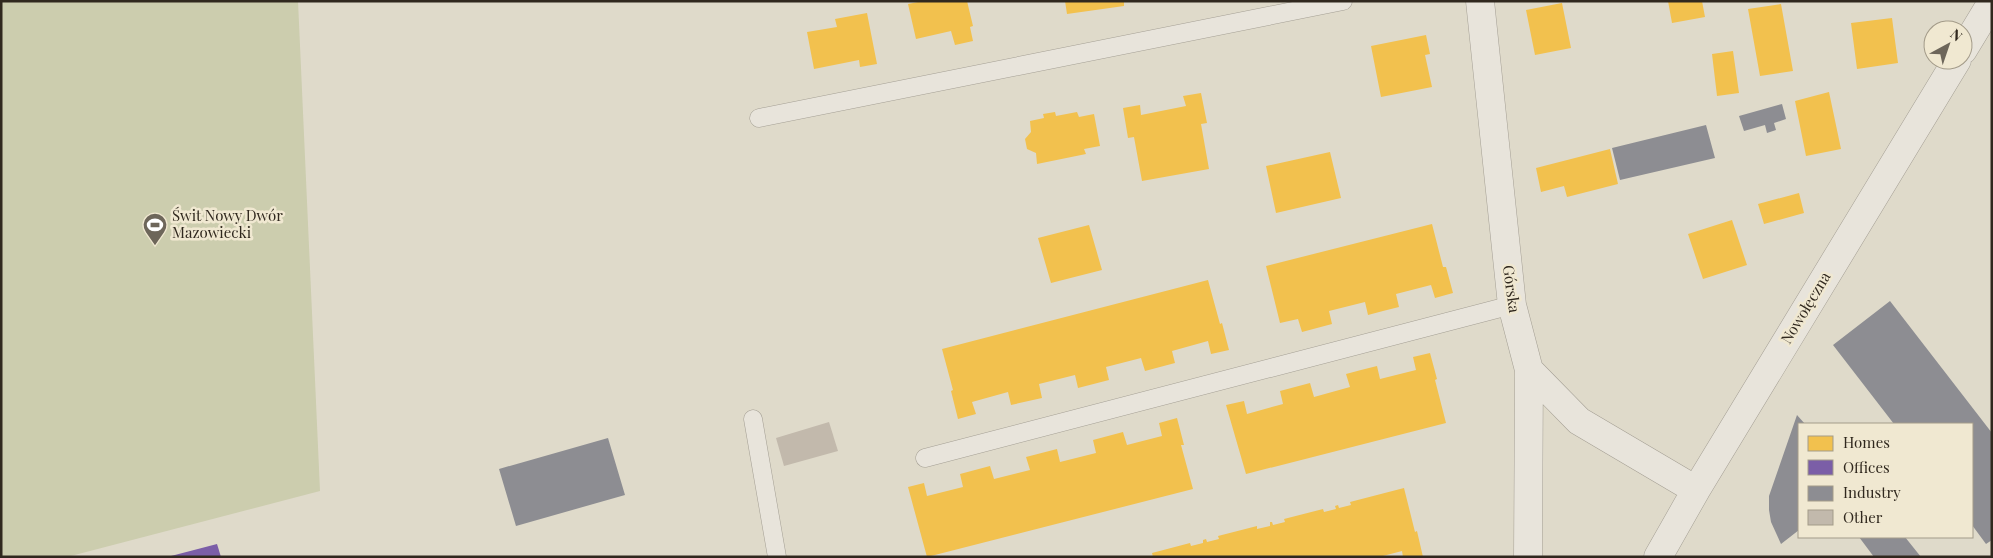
<svg xmlns="http://www.w3.org/2000/svg" width="1993" height="558" viewBox="0 0 1993 558" font-family="'Playfair Display',serif">
<rect width="100%" height="100%" fill="#dfdaca"/>
<path fill="#cccdae" d="M1,1H298L320,491L67,557H1Z"/>
<path fill="#f2c14e" d="M923,1H967L973,26L970,27L973,41L955,45L951,31L916,39L908,4Z
M1065,1H1124V6L1067,14Z
M1668,1H1702L1705,17L1672,23Z
M1562,3L1571,48L1535,55L1526,10Z
M1781,4L1793,71L1760,76L1748,9Z
M867,13L877,64L860,67L859,60L814,69L807,32L837,27L835,19Z
M1892,18L1898,63L1857,69L1851,23Z
M1426,35L1430,54L1425,55L1432,87L1381,97L1371,46Z
M1733,51L1739,93L1717,96L1712,54Z
M1829,92L1841,149L1806,156L1795,101Z
M1201,93L1207,123L1201,124L1209,169L1142,181L1134,137L1128,138L1123,108L1140,105L1141,115L1186,106L1183,96Z
M1055,112L1056,116L1077,112L1079,117L1094,114L1100,146L1084,149L1086,154L1037,164L1036,153L1027,149L1025,139L1031,132L1030,121L1044,118L1043,114Z
M1610,149L1618,184L1567,197L1564,186L1541,192L1536,168Z
M1330,152L1341,198L1276,213L1266,166Z
M1799,193L1804,213L1764,224L1758,204Z
M1732,220L1747,265L1703,279L1688,234Z
M1432,224L1443,267H1446L1453,293L1435,298L1431,285L1396,294L1399,307L1383,311L1368,315L1365,302L1329,311L1332,324L1302,332L1298,319L1280,323L1266,266Z
M1089,225L1102,270L1051,283L1038,238Z
M1208,280L1220,324L1222,323L1229,350L1211,354L1208,341L1172,351L1175,363L1145,371L1141,358L1106,367L1109,380L1078,388L1075,375L1039,384L1042,398L1011,405L1008,392L972,402L976,414L958,419L951,391L953,390L942,349Z
M1430,353L1437,379L1435,380L1446,423L1246,474L1226,405L1244,401L1247,414L1283,404L1280,391L1310,383L1314,397L1350,387L1346,374L1361,370L1377,366L1380,379L1416,370L1413,357Z
M1177,418L1184,445H1181L1193,489L927,557L908,487L924,483L927,496L963,487L960,474L990,466L994,479L1030,470L1026,457L1057,449L1060,462L1096,453L1093,440L1123,432L1127,445L1162,436L1159,423Z
M1404,488L1415,532L1417,531L1423,557H1403L1402,551L1379,557H1153L1152,553L1190,543L1191,546L1203,543V540L1206,539L1207,542L1219,539L1218,536L1257,526V529L1270,526V522H1272L1273,525L1285,522L1284,519L1323,509L1324,512L1336,509L1335,506L1338,505L1339,508L1351,505L1350,502Z"/>
<path fill="#7b5ea7" d="M217,544L221,557H171V556Z"/>
<path fill="#8d8d92" d="M1782,104L1786,119L1774,123L1776,130L1767,133L1765,125L1744,131L1739,116Z
M1706,125L1715,158L1620,180L1612,148Z
M1890,301L1992,433V540L1986,544L1972,525V424H1894L1833,345Z
M1797,415L1805,424H1799V530L1781,544L1771,522L1769,510V496Z
M608,438L625,495L516,526L499,469Z
M1859,537H1905L1921,557H1874Z"/>
<path fill="#c2b9ac" d="M829,422L838,451L784,466L776,438Z"/>
<g fill="none" stroke-linecap="round" stroke-linejoin="round">
<defs>
<path id="lane" d="M759,118L1343,1
M753,419L777,557
M925,458L1512,305"/>
<path id="street" d="M1480,1L1512,305L1529,370L1579,421L1696,490
M1963,50L1992,2
M1528,557L1529,370
M1658,557L1696,490L1957,60"/>
</defs>
<use href="#lane" stroke="#a49f94" stroke-width="19"/>
<use href="#street" stroke="#a49f94" stroke-width="29"/>
<use href="#lane" stroke="#e8e4db" stroke-width="18"/>
<use href="#street" stroke="#e8e4db" stroke-width="28"/>
</g>
<defs>
<symbol id="stadium-pin" viewBox="-11 -11 22 30"><path d="M0 17L-7.5 6A9.5 9.5 0 1 1 7.5 6Z" fill="#6d665a" stroke="#f0e8d1"/><path d="M0-5a6.5 5 0 1 0 0 10a6.5 5 0 1 0 0-10ZM-3.5-1.8h7v3.6h-7Z" fill="#fff"/></symbol>
</defs>
<g fill-rule="evenodd">
<use href="#stadium-pin" x="141" y="211" width="28" height="38"/>
</g>
<g text-anchor="middle" stroke-width="5" stroke-linejoin="round" paint-order="stroke">
<g font-size="15" fill="#30281e" stroke="#f0e8d1" text-anchor="start">
<text x="172" y="221">Świt Nowy Dwór<tspan x="172" dy="17">Mazowiecki</tspan></text>
</g>
<g font-size="15" fill="#30281e" stroke="#f0e8d1">
<text transform="translate(1511 289) rotate(82)" y="5">Górska</text>
<text transform="translate(1806 308) rotate(-59)" y="5">Nowołęczna</text>
</g>
</g>
<rect width="1993" height="558" fill="none" stroke="#30281e" stroke-width="5"/>
<rect x="1798" y="423" width="175" height="115" fill="#f0e8d1" stroke="#a39b89"/>
<rect x="1808" y="436" width="25" height="15" fill="#f2c14e" stroke="#a39b89"/>
<text x="1843" y="448" font-size="15" fill="#30281e">Homes</text>
<rect x="1808" y="460" width="25" height="15" fill="#7b5ea7" stroke="#a39b89"/>
<text x="1843" y="473" font-size="15" fill="#30281e">Offices</text>
<rect x="1808" y="486" width="25" height="15" fill="#8d8d92" stroke="#a39b89"/>
<text x="1843" y="498" font-size="15" fill="#30281e">Industry</text>
<rect x="1808" y="510" width="25" height="15" fill="#c2b9ac" stroke="#a39b89"/>
<text x="1843" y="523" font-size="15" fill="#30281e">Other</text>
<g transform="translate(1948 45) rotate(40)"><circle r="24" fill="#f0e8d1" stroke="#a39b89"/>
<path d="M0-4L9 19L0 12L-9 19Z" fill="#6d665a"/>
<text y="-8" font-size="14" font-weight="bold" text-anchor="middle" fill="#30281e">N</text>
</g>
</svg>
